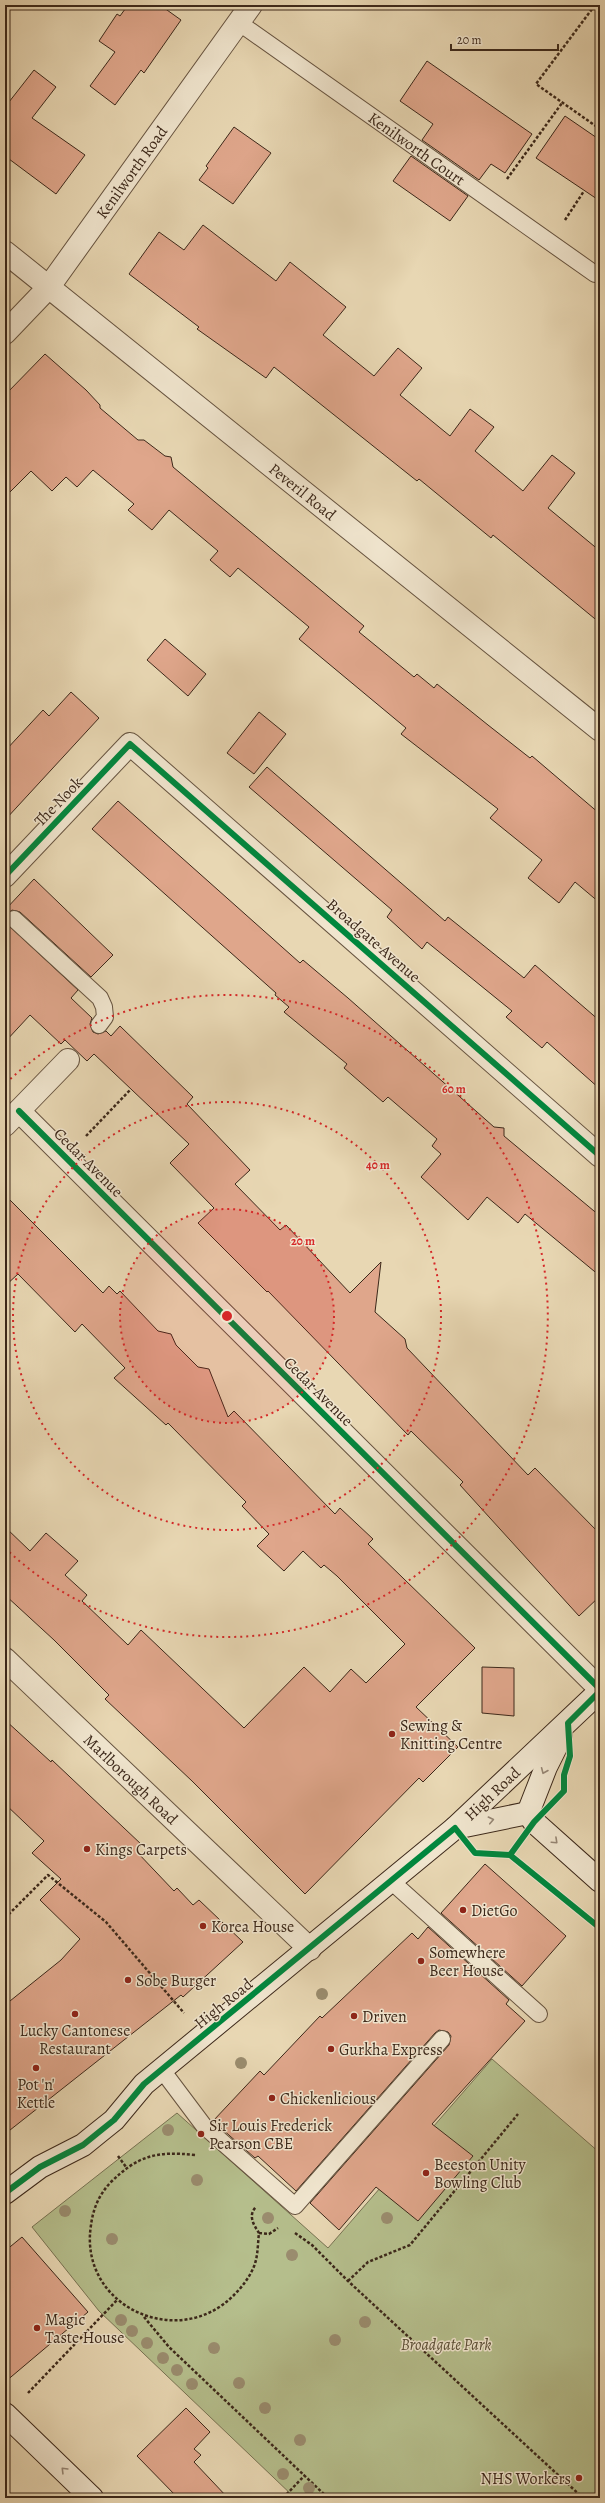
<svg xmlns="http://www.w3.org/2000/svg" width="605" height="2503" viewBox="0 0 605 2503" font-family="Alegreya,serif">
<rect width="100%" height="100%" fill="#e8d7b3"/>
<filter id="stains"><feTurbulence type="fractalNoise" baseFrequency=".005" numOctaves="4"/><feColorMatrix values="0 0 0 0 .2 0 0 0 0 .09 0 0 0 0 .02 0 0 0 .5 -.17"/></filter>
<radialGradient id="worn" r=".72"><stop offset=".6" stop-color="#630" stop-opacity="0"/><stop offset="1" stop-color="#630" stop-opacity=".3"/></radialGradient>
<path fill="#b5be8c" stroke="#787353" d="M492,2059L600,2153V2498H295L99,2311L32,2227L177,2113L328,2248Z"/>
<path fill="#dfa68b" stroke="#3c281a" d="M128,5H160L181,20L144,73L141,70L115,105L90,86L115,52L99,41L117,14L120,16Z
M427,61L532,134L505,173L491,164L479,180L422,140L433,124L400,101Z
M34,70L56,87L32,118L85,155L56,194L5,156V100L9,102Z
M565,116L600,140V201L536,158Z
M234,127L271,153L233,204L199,180L208,168L206,166Z
M411,156L468,196L450,221L393,181Z
M203,225L276,281L290,262L346,307L323,335L374,376L398,348L422,368L400,395L450,436L470,409L494,427L475,451L523,491L552,455L575,473L548,508L600,551V623L493,535L491,538L419,479L417,481L274,367L266,378L197,329L199,327L129,274L159,232L184,250Z
M45,354L86,390L100,405V408L138,440H144L165,456L171,457L173,467L364,626L359,632L414,677L417,674L434,688L437,684L488,725L530,758L532,756L600,814V903L575,882L559,903L528,878L542,860L490,818L498,809L401,734L406,728L299,639L309,627L238,568L230,577L210,560L218,551L169,510L152,530L128,510L134,504L93,470L77,487L66,477L52,491L31,471L5,497V395Z
M165,639L206,674L188,696L147,660Z
M71,692L99,718L5,820V751L43,710L49,716Z
M259,712L286,734L254,774L227,753Z
M267,767L445,921L448,917L524,978L535,965L600,1021V1089L547,1042L542,1048L506,1017L512,1011L427,942L422,949L387,917L392,910L249,787Z
M118,801L300,963L303,960L348,998L494,1127L504,1128V1136L600,1216V1276L525,1214L518,1223L487,1197L468,1220L421,1177L441,1154L432,1146L437,1139L388,1097L383,1102L344,1068L347,1064L284,1012L289,1007L275,995L276,993L92,829Z
M34,879L113,955L91,977L20,912L12,910L5,916V910Z
M5,922L78,990L71,998L92,1018L90,1024L93,1032L98,1034L106,1031L111,1036L120,1026L193,1097L187,1104L250,1170L235,1184L280,1230L286,1225L350,1293L381,1262L375,1312L405,1339L407,1348L528,1475L535,1468L600,1534V1596L579,1616L460,1485L463,1482L411,1431L408,1435L268,1291L267,1292L198,1223L214,1208L170,1163L189,1144L94,1054L87,1061L65,1040L61,1044L30,1015L5,1042Z
M5,1195L103,1293L109,1286L117,1294L120,1291L158,1331L171,1334L176,1345L198,1367L209,1369L228,1417L234,1411L335,1514L340,1508L373,1539L368,1544L475,1648L416,1707L458,1747L423,1782L419,1778L305,1894L192,1781L105,1699L109,1695L54,1640L5,1595V1527L30,1551L46,1533L78,1561L65,1575L87,1595L82,1601L128,1645L141,1630L244,1728L304,1667L330,1692L351,1669L366,1683L405,1644L337,1576L324,1565L321,1568L303,1551L284,1571L257,1546L269,1534L242,1506L246,1502L168,1423L166,1425L114,1378L125,1368L82,1324L75,1332L18,1274L5,1286Z
M482,1667L514,1668V1716L482,1713Z
M5,1720L51,1762L52,1760L142,1845L136,1851L174,1891L177,1888L193,1905L199,1900L243,1942L183,1997L181,1995L5,2134V2005L61,1960L80,1939L40,1900L61,1879L32,1853L44,1841L5,1804Z
M485,1864L566,1936L522,1986L441,1913Z
M428,1927L509,2000L506,2004L525,2021L432,2124L473,2156L418,2221L376,2187L339,2230L310,2203L449,2045L451,2036L448,2032L439,2030L435,2033L296,2191L258,2156L255,2158L213,2121L260,2071L264,2075L320,2016L322,2018L412,1933L418,1939Z
M22,2237L88,2312L5,2382V2251Z
M186,2408L210,2432L194,2449L201,2455L194,2462L228,2498H178L137,2456Z"/>
<g fill="none" stroke-linecap="round" stroke-linejoin="round">
<defs>
<g id="lane">
<path id="s1" d="M238,22L595,274"/>
<path d="M14,919L100,998L104,1007L105,1017L99,1025"/>
<path d="M391,1881L539,2014"/>
<path d="M162,2070L204,2126L295,2206L442,2039"/>
</g>
<g id="street">
<path id="s2" d="M5,252L600,730"/>
<path id="s3" d="M5,333L48,288L251,5"/>
<path d="M5,876L130,744L600,1156"/>
<path d="M19,1111L600,1689"/>
<path d="M5,1125L68,1060"/>
<path id="s4" d="M5,1659L310,1949"/>
</g>
<g id="secondary">
<path d="M528,1813L534,1822L600,1881"/>
<path d="M528,1813L546,1767L561,1737"/>
<path d="M455,1828L528,1813"/>
<path id="s5" d="M5,2193L40,2167L83,2145L99,2132L114,2120L144,2084L455,1828L600,1691"/>
<path d="M5,2414L92,2498"/>
</g>
</defs>
<use href="#lane" stroke="#675440" stroke-width="18"/>
<use href="#street" stroke="#675440" stroke-width="24"/>
<use href="#secondary" stroke="#3c281a" stroke-width="24"/>
<path stroke="#3c281a" stroke-width="2.5" stroke-dasharray="3 2" stroke-linecap="butt" d="M595,5L536,84L600,129
M507,179L562,103
M565,220L584,191
M86,1136L131,1089
M5,1918L48,1875L106,1922L184,2013
M195,2155C157,2151 138,2155 110,2183C99,2195 93,2209 91,2225C78,2306 178,2352 234,2295C243,2286 253,2273 256,2260C258,2251 258,2241 259,2233C253,2224 248,2215 256,2207
M118,2156L126,2167
M259,2233L269,2234L278,2228
M295,2233L312,2245L348,2281L583,2498
M348,2281L368,2262L410,2245L518,2114
M144,2317L169,2347L328,2498
M28,2393L117,2300
M283,2498L305,2475"/>
<use href="#lane" stroke="#f0e5ce" stroke-width="16"/>
<use href="#street" stroke="#f0e5ce" stroke-width="22"/>
<use href="#secondary" stroke="#f0e5ce" stroke-width="22"/>
<defs>
<path id="cycleway" d="M5,876L130,744L600,1156
M19,1111L600,1689
M510,1855L600,1928
M5,2193L40,2167L83,2145L99,2132L114,2120L144,2084L455,1828L475,1853L510,1855L534,1822L564,1791V1775L570,1756L568,1723L600,1691"/>
</defs>
<use href="#cycleway" stroke="#f0e5ce" stroke-width="8"/>
<use href="#cycleway" stroke="#00873e" stroke-width="6"/>
</g>
<g fill="#9a8c6e">
<circle cx="322" cy="1994" r="6"/>
<circle cx="241" cy="2063" r="6"/>
<circle cx="168" cy="2130" r="6"/>
<circle cx="197" cy="2180" r="6"/>
<circle cx="65" cy="2211" r="6"/>
<circle cx="268" cy="2218" r="6"/>
<circle cx="387" cy="2218" r="6"/>
<circle cx="112" cy="2239" r="6"/>
<circle cx="292" cy="2255" r="6"/>
<circle cx="121" cy="2320" r="6"/>
<circle cx="365" cy="2322" r="6"/>
<circle cx="132" cy="2331" r="6"/>
<circle cx="335" cy="2340" r="6"/>
<circle cx="147" cy="2343" r="6"/>
<circle cx="214" cy="2348" r="6"/>
<circle cx="163" cy="2358" r="6"/>
<circle cx="177" cy="2370" r="6"/>
<circle cx="239" cy="2383" r="6"/>
<circle cx="192" cy="2384" r="6"/>
<circle cx="265" cy="2408" r="6"/>
<circle cx="300" cy="2440" r="6"/>
<circle cx="283" cy="2474" r="6"/>
<circle cx="309" cy="2488" r="6"/>
</g>
<defs><path id="oneway-chevron" d="M-2-3.5L2.5 0L-2 3.5" fill="none" stroke-width="1.6" stroke-linecap="round" stroke-linejoin="round"/></defs>
<g stroke="#968674">
<use href="#oneway-chevron" transform="translate(544 1771) rotate(113)"/>
<use href="#oneway-chevron" transform="translate(491 1820) rotate(-12)"/>
<use href="#oneway-chevron" transform="translate(555 1841) rotate(43)"/>
<use href="#oneway-chevron" transform="translate(64 2470) rotate(-135)"/>
</g>
<circle cx="227" cy="1316" r="107" fill="#d62828" fill-opacity=".12"/>
<g fill="none" stroke="#d62828" stroke-width="2" stroke-dasharray="2 4">
<circle cx="227" cy="1316" r="107"/>
<circle cx="227" cy="1316" r="214"/>
<path d="M6 1083A321 321 0 1 1 6 1549"/>
</g>
<g fill="#8f2418" stroke="#f0e5ce" stroke-width="1.5">
<circle cx="392" cy="1734" r="4"/>
<circle cx="87" cy="1849" r="4"/>
<circle cx="463" cy="1910" r="4"/>
<circle cx="203" cy="1926" r="4"/>
<circle cx="421" cy="1961" r="4"/>
<circle cx="128" cy="1980" r="4"/>
<circle cx="75" cy="2014" r="4"/>
<circle cx="354" cy="2016" r="4"/>
<circle cx="331" cy="2049" r="4"/>
<circle cx="36" cy="2068" r="4"/>
<circle cx="272" cy="2098" r="4"/>
<circle cx="201" cy="2134" r="4"/>
<circle cx="426" cy="2173" r="4"/>
<circle cx="37" cy="2328" r="4"/>
<circle cx="579" cy="2478" r="4"/>
</g>
<g text-anchor="middle" stroke-width="3" stroke-linejoin="round" paint-order="stroke">
<g font-size="16" fill="#3c281a" stroke="#f0e5ce">
<text dy="6" stroke="none"><textPath href="#s1" startOffset="219">Kenilworth Court</textPath></text>
<text dy="6" stroke="none"><textPath href="#s3" startOffset="205">Kenilworth Road</textPath></text>
<text dy="6" stroke="none"><textPath href="#s2" startOffset="382">Peveril Road</textPath></text>
<text transform="translate(58 801) rotate(-46)" y="6">The Nook</text>
<text transform="translate(374 940) rotate(41)" y="6">Broadgate Avenue</text>
<text transform="translate(89 1162) rotate(45)" y="6">Cedar Avenue</text>
<text transform="translate(319 1391) rotate(45)" y="6">Cedar Avenue</text>
<text dy="6" stroke="none"><textPath href="#s4" startOffset="174">Marlborough Road</textPath></text>
<text dy="6" stroke="none"><textPath href="#s5" startOffset="632">High Road</textPath></text>
<text transform="translate(223 2003) rotate(-39)" y="6">High Road</text>
</g>
<g font-size="16" fill="#3c281a" stroke="#f0e5ce" text-anchor="start">
<text x="400" y="1731">Sewing &amp;<tspan x="400" dy="18">Knitting Centre</tspan></text>
<text x="95" y="1855">Kings Carpets</text>
<text x="471" y="1916">DietGo</text>
<text x="211" y="1932">Korea House</text>
<text x="429" y="1958">Somewhere<tspan x="429" dy="18">Beer House</tspan></text>
<text x="136" y="1986">Sobe Burger</text>
<text x="362" y="2022">Driven</text>
<text x="75" y="2036" text-anchor="middle">Lucky Cantonese<tspan x="75" dy="18">Restaurant</tspan></text>
<text x="339" y="2055">Gurkha Express</text>
<text x="36" y="2090" text-anchor="middle">Pot 'n'<tspan x="36" dy="18">Kettle</tspan></text>
<text x="280" y="2104">Chickenlicious</text>
<text x="209" y="2131">Sir Louis Frederick<tspan x="209" dy="18">Pearson CBE</tspan></text>
<text x="434" y="2170">Beeston Unity<tspan x="434" dy="18">Bowling Club</tspan></text>
<text x="45" y="2325">Magic<tspan x="45" dy="18">Taste House</tspan></text>
<text x="571" y="2484" text-anchor="end">NHS Workers</text>
</g>
<g font-size="16" font-style="italic" fill="#5a4e36" stroke="#f0e5ce">
<text x="446" y="2350">Broadgate Park</text>
</g>
</g>
<circle cx="227" cy="1316" r="6" fill="#d62828" stroke="#f0e5ce" stroke-width="2"/>
<g font-size="12" text-anchor="middle" font-weight="bold" fill="#d62828" stroke="#f0e5ce" stroke-width="3" stroke-linejoin="round" paint-order="stroke">
<text x="454" y="1093">60 m</text>
<text x="378" y="1169">40 m</text>
<text x="303" y="1245">20 m</text>
</g>
<rect width="605" height="2503" fill="none" stroke="#e8d7b3" stroke-width="20"/>
<rect x="6" y="6" width="593" height="2491" fill="none" stroke="#3c281a" stroke-width="2"/>
<rect x="10" y="10" width="585" height="2483" fill="none" stroke="#3c281a"/>
<path d="M451 44v6h107v-6" fill="none" stroke="#3c281a" stroke-width="2"/>
<text x="457" y="44" font-size="12" fill="#3c281a" stroke="#f0e5ce" stroke-width="3" paint-order="stroke">20 m</text>
<rect width="100%" height="100%" filter="url(#stains)"/>
<rect width="100%" height="100%" fill="url(#worn)"/>
</svg>
